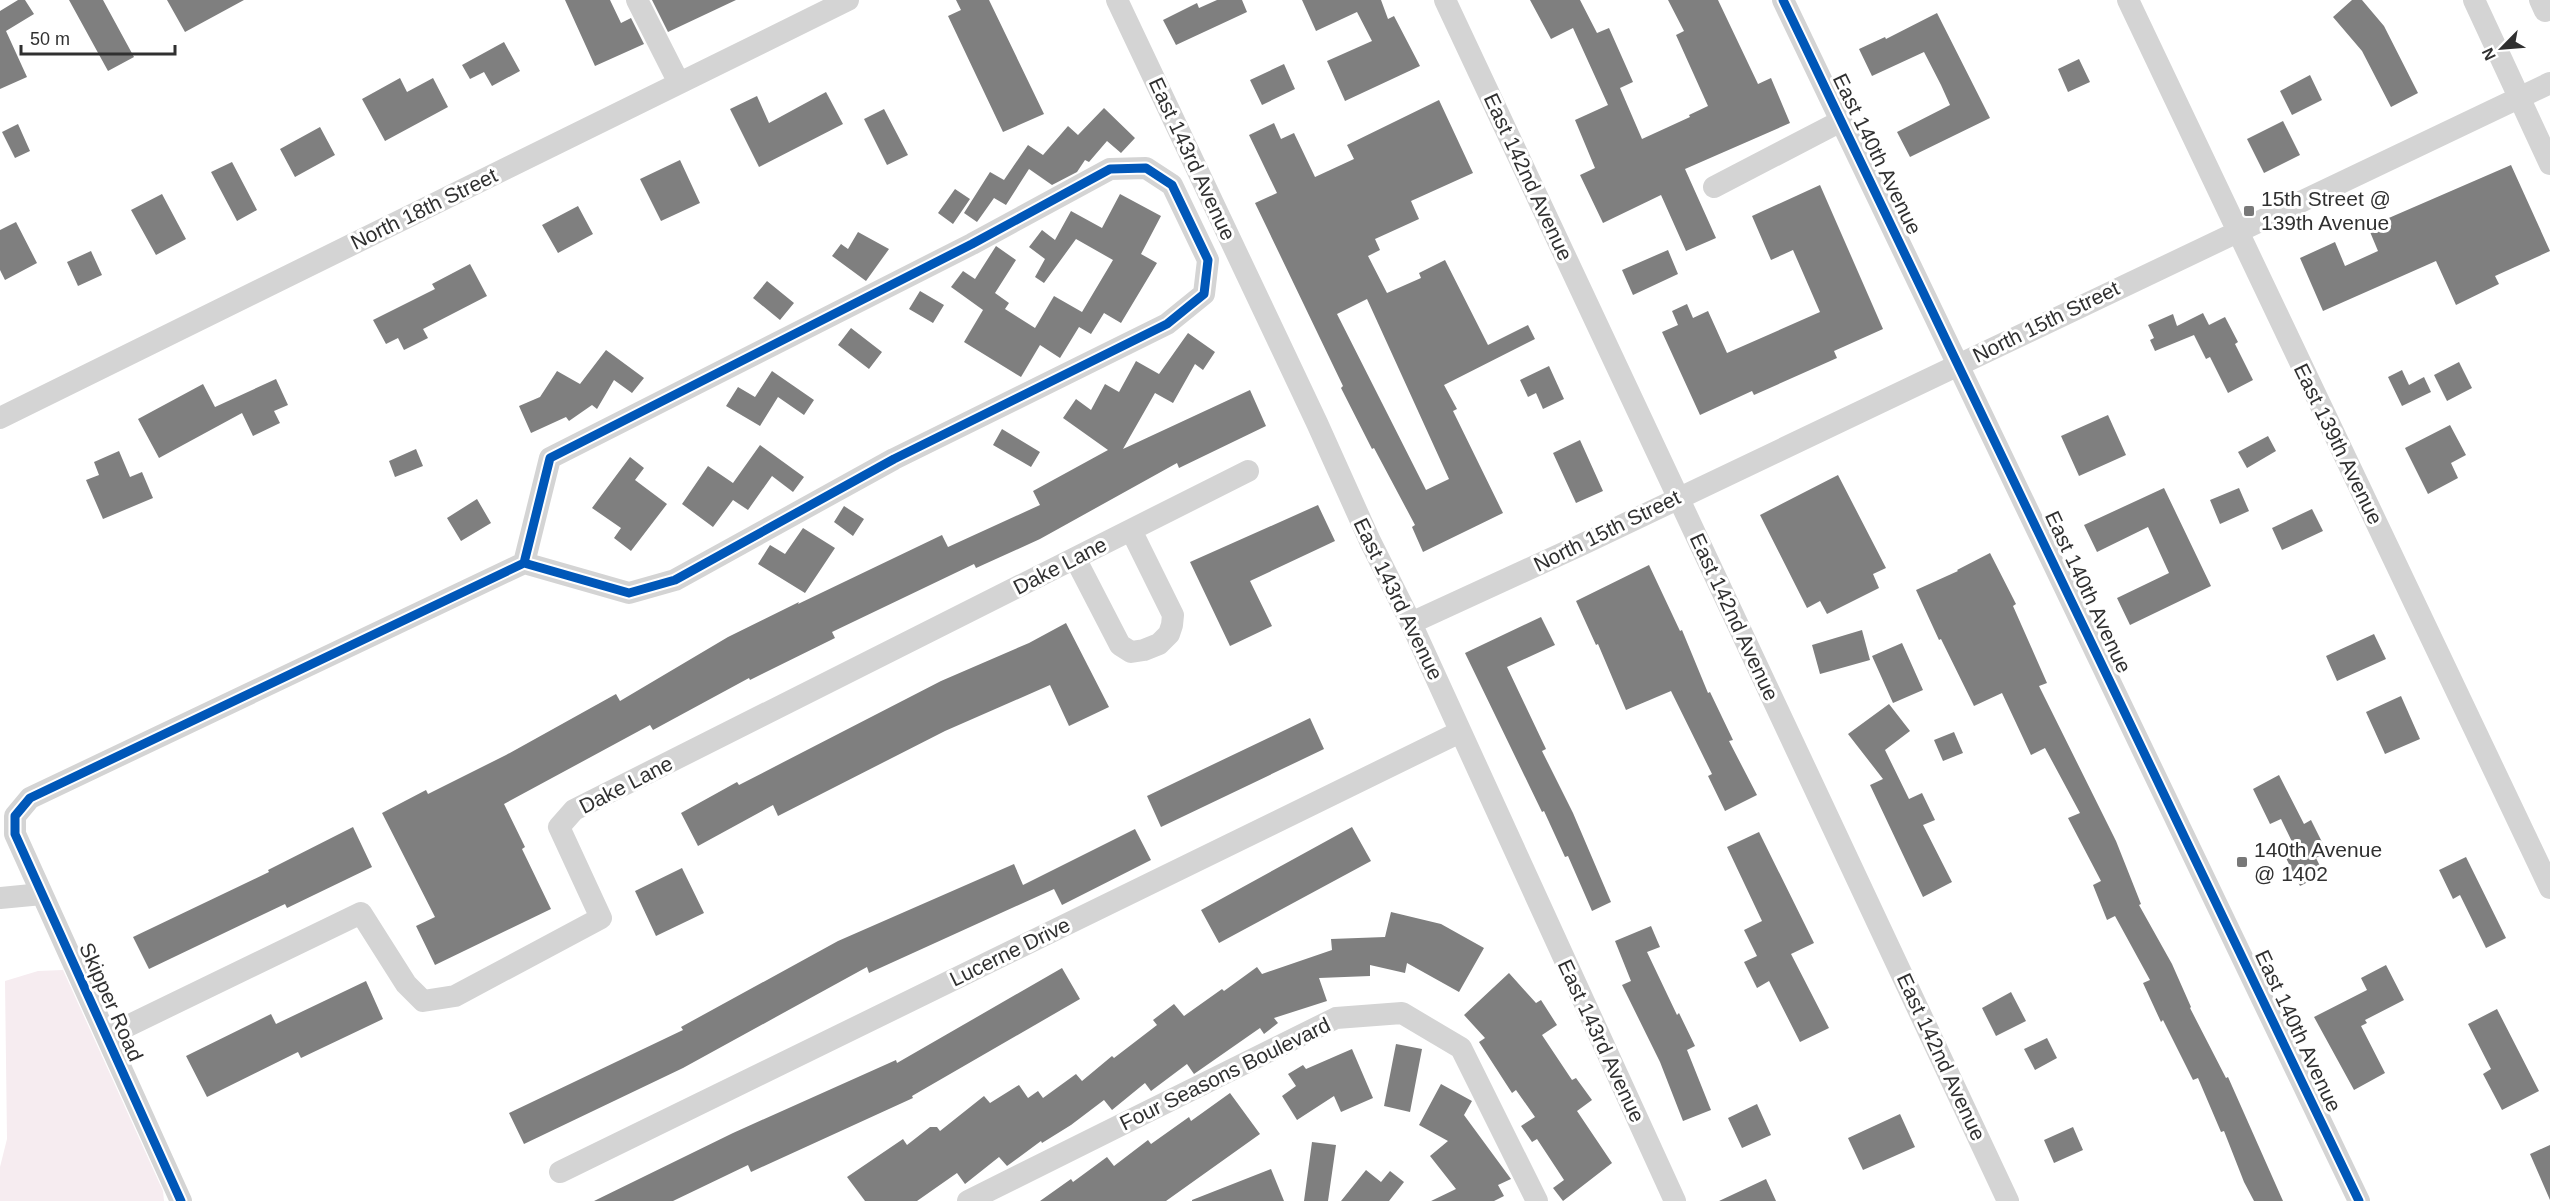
<svg xmlns="http://www.w3.org/2000/svg" width="2550" height="1201" viewBox="0 0 2550 1201" font-family="Helvetica,sans-serif">
<rect width="100%" height="100%" fill="#fff"/>
<path fill="#f6ecf0" d="M63,970L163,1191L164,1201H0V1167L7,1139L5,981L38,971Z"/>
<path fill="#7f7f7f" fill-rule="evenodd" d="M18,0H25L34,14L6,31L27,77L0,89V11Z
M69,0H103L134,57L108,71Z
M167,0H244L185,32Z
M565,0H610L621,23L631,18L644,44L595,66Z
M652,0H736L668,32Z
M956,0H989L1044,114L1003,132L948,16L961,10Z
M1217,0H1242L1247,12L1176,45L1163,20L1197,3L1199,8Z
M1302,0H1381L1388,19L1394,16L1420,66L1345,101L1327,61L1372,41L1357,12L1316,31Z
M1530,0H1580L1597,33L1609,28L1633,82L1620,88L1642,139L1690,117L1689,115L1708,106L1676,35L1684,31L1668,0H1718L1758,84L1771,78L1790,123L1685,169L1716,238L1686,251L1661,195L1603,223L1580,175L1595,168L1575,120L1608,105L1573,28L1551,39Z
M2352,0H2362L2384,26L2418,93L2391,107L2362,51L2333,17Z
M1937,13L1990,118L1910,157L1897,132L1950,105L1941,85L1924,52L1872,76L1859,49L1885,37L1886,39Z
M504,42L520,71L492,86L484,72L470,79L462,65Z
M2079,59L2090,82L2068,92L2058,69Z
M1284,64L1295,89L1262,105L1250,80Z
M2310,75L2322,100L2292,115L2280,91Z
M400,78L407,92L433,78L448,107L385,141L362,99Z
M826,92L843,124L759,167L730,109L757,96L769,123Z
M1439,100L1473,173L1411,201L1419,219L1375,239L1380,250L1368,256L1387,293L1421,278L1419,273L1445,260L1488,345L1528,325L1535,339L1444,385L1457,409L1453,411L1503,513L1423,552L1412,527L1415,525L1374,448L1372,449L1341,388L1343,386L1255,203L1277,193L1249,135L1274,123L1281,139L1294,133L1315,177L1354,159L1347,145ZM1367,299L1449,479L1426,490L1337,314Z
M1104,108L1135,138L1121,153L1107,141L1089,162L1085,160L1077,172L1052,185L1029,169L1006,205L994,198L977,222L964,213L990,172L1004,180L1028,145L1043,155L1068,126L1078,135Z
M884,109L908,155L887,165L864,119Z
M2283,121L2300,155L2264,173L2247,139Z
M18,124L30,151L15,158L2,132Z
M320,127L335,155L295,177L280,149Z
M680,160L700,203L661,221L640,179Z
M232,162L257,210L237,221L211,172Z
M2511,165L2550,251L2495,276L2499,284L2456,305L2436,261L2323,311L2300,258L2335,242L2345,266L2378,251L2368,227Z
M1820,185L1883,329L1834,351L1837,358L1754,395L1752,391L1700,415L1662,332L1678,325L1672,311L1687,304L1693,318L1708,311L1727,353L1820,312L1793,250L1771,260L1752,216Z
M955,189L970,199L953,224L938,213Z
M162,194L186,239L156,255L131,210Z
M1120,194L1161,216L1141,254L1157,263L1121,323L1104,313L1091,334L1079,327L1060,358L1040,345L1021,377L964,342L983,310L951,287L963,271L975,279L996,246L1016,260L995,293L1009,303L1005,309L1035,328L1054,296L1082,312L1113,260L1076,239L1044,283L1035,277L1045,259L1029,247L1042,230L1055,240L1071,211L1102,228Z
M578,206L593,234L558,253L542,225Z
M16,222L37,263L5,280L0,270V230Z
M858,232L889,249L866,281L832,256L841,244L848,249Z
M1668,250L1678,274L1633,295L1622,270Z
M91,251L102,275L78,286L67,262Z
M470,264L487,296L423,329L428,338L404,350L398,338L386,344L373,320L435,289L432,284Z
M767,281L794,303L780,320L753,298Z
M920,291L944,305L933,323L909,309Z
M2203,313L2209,325L2225,317L2238,342L2235,344L2253,380L2228,393L2210,357L2206,359L2194,335L2155,351L2150,340L2154,338L2148,325L2173,314L2177,326Z
M851,328L882,352L869,369L838,345Z
M1188,333L1215,352L1203,370L1195,364L1173,403L1155,393L1123,449L1250,390L1266,426L1179,468L1177,463L1040,539L976,568L974,564L832,632L835,638L750,680L749,678L653,730L650,725L504,804L525,847L522,849L551,909L435,965L416,926L435,917L382,813L426,790L428,794L506,755L616,694L620,701L728,637L799,602L798,604L942,535L948,547L1040,505L1033,491L1108,450L1063,418L1076,399L1091,410L1105,384L1119,392L1136,361L1159,374Z
M606,350L644,378L632,393L614,380L597,409L592,405L569,421L566,417L531,433L519,406L540,397L557,371L580,384Z
M2459,362L2472,388L2447,401L2434,375Z
M1549,366L1564,399L1543,409L1536,393L1528,397L1520,380Z
M2402,370L2409,385L2424,377L2431,392L2402,406L2388,377Z
M772,371L814,400L804,415L778,397L760,426L726,406L738,387L755,397Z
M276,379L288,405L274,411L280,423L253,436L242,413L159,458L138,419L203,384L215,407Z
M2108,415L2126,455L2079,476L2061,436Z
M2450,425L2466,455L2451,463L2458,478L2428,494L2405,448Z
M1002,429L1040,452L1031,467L993,445Z
M2268,436L2276,451L2247,468L2238,452Z
M1580,440L1603,491L1576,503L1553,453Z
M760,445L804,477L793,492L772,476L748,510L733,500L713,527L682,504L708,466L733,483Z
M416,449L423,466L395,477L389,461Z
M119,451L130,477L142,472L153,498L103,519L86,480L99,475L94,462Z
M630,457L644,468L635,480L667,504L631,551L614,538L621,528L592,508Z
M1838,475L1886,568L1873,574L1879,588L1827,614L1820,601L1807,608L1760,515Z
M2164,488L2211,586L2130,625L2117,598L2169,573L2148,527L2097,552L2084,525Z
M2239,488L2249,511L2220,524L2210,500Z
M477,499L491,523L461,541L447,518Z
M1318,505L1335,541L1250,581L1272,626L1230,646L1190,562Z
M844,506L864,519L853,536L834,522Z
M2312,509L2323,531L2282,550L2272,528Z
M803,528L835,548L805,593L758,564L770,545L785,554Z
M1990,553L2016,604L2013,606L2047,683L2039,686L2116,841L2141,904L2139,905L2172,964L2191,1007L2190,1008L2226,1078L2228,1077L2283,1201H2254L2244,1182L2224,1131L2221,1132L2198,1078L2193,1080L2163,1020L2161,1022L2143,983L2150,980L2115,916L2107,920L2093,885L2101,881L2068,818L2080,813L2045,748L2031,755L2002,693L1974,706L1941,639L1939,640L1916,590L1958,571L1957,570Z
M1649,565L1680,631L1682,630L1708,693L1710,692L1733,740L1729,741L1757,795L1725,811L1708,776L1712,774L1671,691L1626,710L1598,644L1596,645L1576,601Z
M1541,617L1555,645L1507,667L1546,749L1542,751L1573,813L1611,902L1592,911L1568,856L1565,857L1544,811L1542,812L1465,653Z
M1066,623L1109,707L1069,726L1050,685L945,731L778,816L773,805L698,846L681,813L737,782L739,785L941,681L1029,643Z
M1862,630L1870,660L1820,674L1812,645Z
M2374,634L2386,659L2337,681L2326,656Z
M1902,643L1923,690L1893,703L1872,656Z
M2401,696L2420,739L2385,754L2366,712Z
M1889,704L1910,731L1885,750L1909,799L1922,793L1935,820L1923,825L1952,882L1923,897L1870,785L1883,779L1848,734Z
M1310,718L1324,749L1161,827L1147,796Z
M1954,732L1963,753L1943,761L1934,740Z
M2279,775L2304,824L2311,820L2327,852L2316,858L2324,874L2300,886L2284,854L2295,848L2281,819L2270,824L2253,789Z
M353,827L372,867L287,908L285,904L149,969L133,937L269,872L268,870Z
M1352,827L1371,861L1219,943L1201,910Z
M1135,829L1151,860L1062,905L1054,889L869,973L867,967L683,1068L524,1144L509,1113L683,1030L681,1027L838,941L1014,864L1023,885Z
M1759,832L1814,943L1791,954L1829,1028L1800,1042L1769,981L1757,988L1744,962L1757,956L1744,930L1762,921L1727,847Z
M2466,857L2506,938L2486,948L2460,895L2453,899L2439,870Z
M682,868L704,913L656,936L635,891Z
M1391,912L1441,924L1484,948L1459,992L1407,963L1405,973L1370,965V976L1319,978L1327,1001L1274,1018L1278,1023L1264,1034L1260,1028L1194,1074L1187,1064L1151,1091L1145,1083L1112,1110L1104,1100L1071,1125L1042,1143L1041,1141L1007,1166L999,1157L965,1184L957,1173L917,1201H865L847,1177L903,1139L907,1145L930,1127H937L940,1131L984,1096L990,1103L1019,1085L1028,1098L1038,1091L1043,1098L1076,1074L1082,1081L1112,1056L1114,1058L1157,1025L1153,1020L1174,1004L1184,1016L1222,989L1224,991L1257,967L1262,974L1332,950L1331,939L1385,937Z
M1651,926L1660,947L1647,952L1677,1015L1679,1013L1695,1046L1687,1050L1711,1110L1683,1121L1660,1062L1622,985L1631,981L1615,941Z
M2386,965L2404,1000L2365,1020L2367,1023L2361,1026L2385,1073L2354,1090L2314,1017L2367,990L2361,978Z
M1062,968L1080,999L912,1096L913,1098L751,1172L748,1165L673,1201H594L733,1133L896,1060L897,1063Z
M1509,973L1536,1003L1541,1000L1557,1025L1542,1035L1572,1080L1576,1078L1592,1100L1577,1111L1612,1163L1563,1201L1553,1188L1564,1180L1537,1139L1532,1142L1521,1126L1535,1117L1516,1090L1512,1093L1479,1042L1485,1038L1464,1015Z
M366,981L383,1019L301,1058L298,1052L207,1097L186,1056L271,1014L276,1024Z
M2011,992L2026,1021L1996,1036L1982,1008Z
M2497,1009L2539,1091L2502,1110L2483,1074L2491,1069L2468,1024Z
M2047,1038L2057,1058L2035,1070L2024,1049Z
M1396,1044L1422,1049L1410,1112L1384,1106Z
M1352,1049L1373,1098L1341,1112L1334,1096L1297,1120L1282,1096L1296,1086L1288,1074L1303,1065L1306,1069Z
M1441,1084L1472,1101L1464,1115L1511,1179L1498,1185L1504,1196L1494,1201H1431L1456,1189L1430,1156L1448,1141L1419,1125Z
M1230,1093L1260,1134L1166,1201H1040L1071,1179L1073,1182L1107,1157L1114,1166L1148,1140L1151,1144L1189,1117L1191,1121Z
M1757,1104L1771,1135L1742,1148L1728,1118Z
M1900,1114L1915,1147L1863,1170L1848,1138Z
M2073,1127L2083,1150L2054,1163L2044,1140Z
M1312,1142L1336,1145L1328,1201H1304Z
M2550,1145V1200L2530,1154Z
M1271,1169L1284,1201H1192V1200Z
M1366,1170L1381,1182L1390,1171L1404,1182L1389,1201H1341Z
M1766,1179L1776,1201H1719Z"/>
<g fill="none" stroke-linecap="round" stroke-linejoin="round">
<path stroke="#d4d4d4" stroke-width="22" d="M637,0L679,83
M1117,0L1317,423L1370,541L1411,623L1675,1201
M1445,0L2008,1201
M1783,0L2359,1201
M2128,0L2550,888
M2474,0L2550,164
M2540,0L2545,11L2550,8
M1714,187L1841,121
M0,418L848,0
M1075,558L1120,645L1131,652L1144,650L1159,644L1169,634L1172,625L1173,615L1131,530
M1411,623L1583,544L2550,83
M0,898L42,894
M107,1036L361,913L406,984L423,1001L455,996L601,918L559,827L574,810L1248,471
M560,1172L1460,732
M181,1201L15,834V816L30,798L524,563L629,593L675,580L894,459L1167,324L1204,294L1208,260L1172,185L1146,168L1110,169L972,244L550,458L524,563
M968,1201L1336,1018L1402,1013L1461,1048L1537,1201"/>
<defs>
<path id="cycleway" d="M1783,0L2359,1201
M181,1201L15,834V816L30,798L524,563L629,593L675,580L894,459L1167,324L1204,294L1208,260L1172,185L1146,168L1110,169L972,244L550,458L524,563"/>
</defs>
<use href="#cycleway" stroke="#fff" stroke-width="13"/>
<use href="#cycleway" stroke="#0057b8" stroke-width="9"/>
</g>
<g fill="#787878" stroke="#fff" stroke-width="2">
<rect x="2243" y="205" width="12" height="12" rx="3"/>
<rect x="2236" y="856" width="12" height="12" rx="3"/>
</g>
<g text-anchor="middle" stroke-width="6" stroke-linejoin="round" paint-order="stroke">
<g font-size="21" fill="#303030" stroke="#fff">
<text transform="translate(1877 154) rotate(64)" y="7">East 140th Avenue</text>
<text transform="translate(1192 159) rotate(65)" y="7">East 143rd Avenue</text>
<text transform="translate(1528 177) rotate(65)" y="7">East 142nd Avenue</text>
<text transform="translate(424 209) rotate(-26)" y="7">North 18th Street</text>
<text transform="translate(2046 322) rotate(-26)" y="7">North 15th Street</text>
<text transform="translate(2338 444) rotate(64)" y="7">East 139th Avenue</text>
<text transform="translate(1607 531) rotate(-26)" y="7">North 15th Street</text>
<text transform="translate(1060 566) rotate(-27)" y="7">Dake Lane</text>
<text transform="translate(2088 592) rotate(65)" y="7">East 140th Avenue</text>
<text transform="translate(1398 599) rotate(64)" y="7">East 143rd Avenue</text>
<text transform="translate(1734 617) rotate(65)" y="7">East 142nd Avenue</text>
<text transform="translate(626 785) rotate(-27)" y="7">Dake Lane</text>
<text transform="translate(1010 952) rotate(-26)" y="7">Lucerne Drive</text>
<text transform="translate(111 1002) rotate(66)" y="7">Skipper Road</text>
<text transform="translate(2298 1031) rotate(65)" y="7">East 140th Avenue</text>
<text transform="translate(1601 1041) rotate(65)" y="7">East 143rd Avenue</text>
<text transform="translate(1941 1057) rotate(65)" y="7">East 142nd Avenue</text>
<text transform="translate(1225 1074) rotate(-26)" y="7">Four Seasons Boulevard</text>
</g>
<g font-size="21" fill="#303030" stroke="#fff" text-anchor="start">
<text x="2261" y="206">15th Street @<tspan x="2261" dy="24">139th Avenue</tspan></text>
<text x="2254" y="857">140th Avenue<tspan x="2254" dy="24">@ 1402</tspan></text>
</g>
</g>
<g transform="translate(2502 48) rotate(245)" stroke="#ffffff" stroke-width="4.5" paint-order="stroke">
<path d="M0-4.5L10 22L0 15L-10 22Z" fill="#303030"/>
<text y="-9" font-size="16" font-weight="bold" text-anchor="middle" fill="#303030">N</text>
</g>
<path d="M21 45v9h154v-9" fill="none" stroke="#303030" stroke-width="3"/>
<text x="30" y="45" font-size="18" fill="#303030" stroke="#ffffff" stroke-width="4.5" paint-order="stroke">50 m</text>
</svg>
